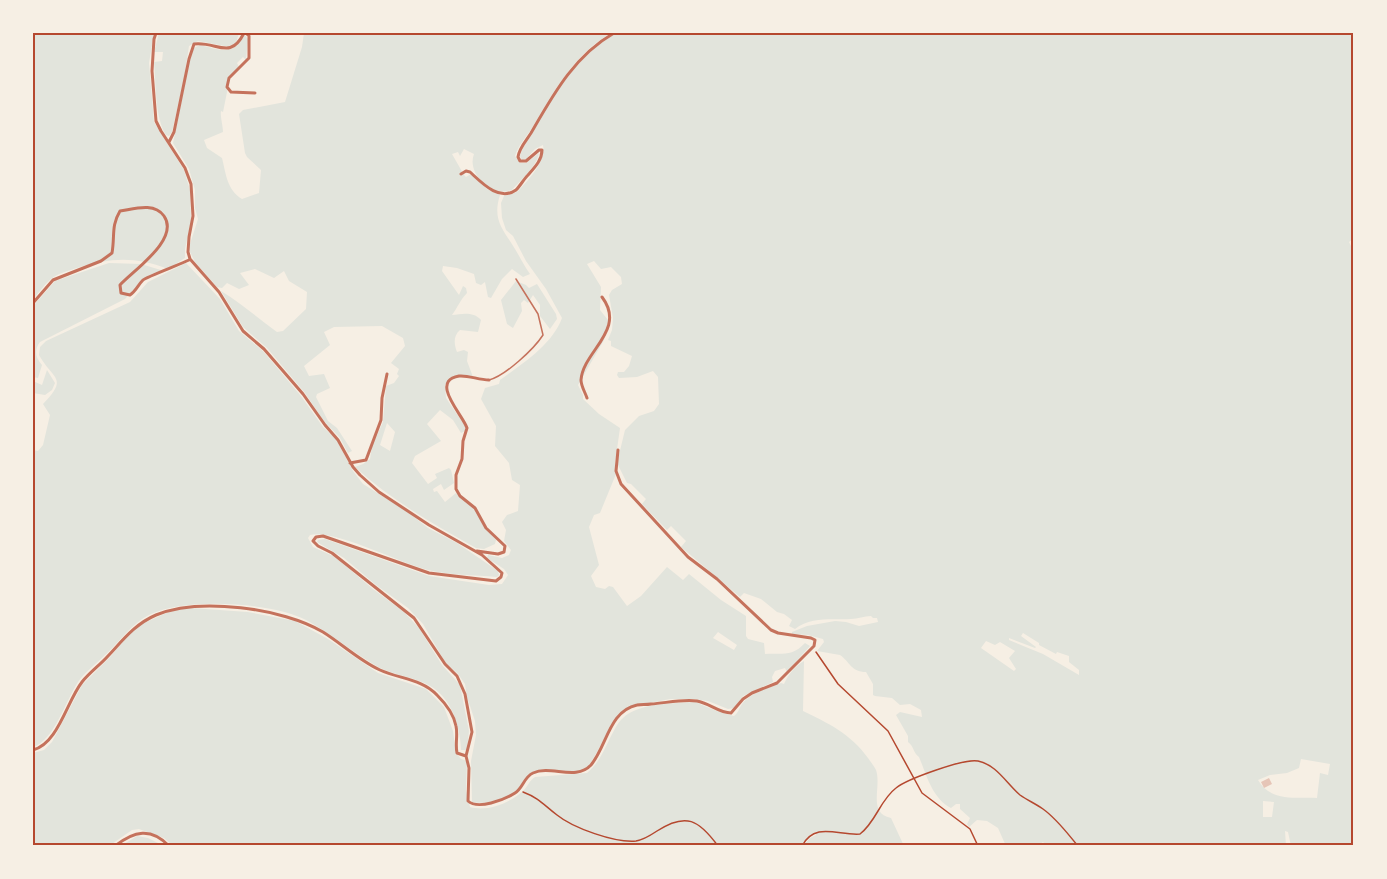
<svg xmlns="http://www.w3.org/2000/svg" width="1387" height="879" viewBox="0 0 1387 879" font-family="'Noto Serif',serif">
<rect width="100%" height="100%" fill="#f6efe4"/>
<path fill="#e2e4dc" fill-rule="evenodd" d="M33,33H154L149,63L154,122L184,170L190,190L191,221L185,249V258L168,269C134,256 111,258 77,268C68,271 58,273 51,279C44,285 38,293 33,300Z
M159,33H239L236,43L230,47L198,41L189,46L184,79L172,132L169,136L166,135C155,119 156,82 154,62L162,61L163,52H154Z
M304,33H611C574,54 553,93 532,128C526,137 518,146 515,156L520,163H526L539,153C537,166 521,180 512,190C508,191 502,192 498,191C482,187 468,169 474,154L464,149L460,156L458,152L452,154L464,175L466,177L471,174L487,189L500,195C492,220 503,229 515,249C520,257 524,266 530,274L523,277L512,269L502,279L491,298L488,297L485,282L481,285L476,283L474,274L457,268L443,266L442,271L459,295L463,286L466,288L467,293C460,300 458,307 452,315C462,314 473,311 481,320L478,332L460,330C453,336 454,344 457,352L464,350L468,352L467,361L473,377C462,376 453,377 445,385L446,398L465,426V431L461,433L453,420L440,410L427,424L441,441L415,456L412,463L428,484L437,478L435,474L449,468L451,470L454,483L444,490L441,484L433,489L434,492L437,491L445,502L456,493L475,509L483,525L496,540L495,544L484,549L476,548C433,524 391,500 355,467L363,464L370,459L372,446L383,422L386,386L394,383L399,376L397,374L399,369L391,363L405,346L403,338L382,326L334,327L324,332L330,345L304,366L309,376L324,374L330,388L317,394L316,397L328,421L337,428L352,451L348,453L340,438L323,420L305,393L267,348L243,327L221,291C241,303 259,319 277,332L283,331L306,309L307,292L289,281L284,271L274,278L255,269L240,273L249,285L239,289L227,283L222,288L217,287L195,262L190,252V244L198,219L195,208V190L189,169L173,143L192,49L200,45C221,50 233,57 244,34L248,39L246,60L243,57L237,63L239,67L227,80V92L223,112L221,111C220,116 223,126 223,132L204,140L207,148L222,158C226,174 227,190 242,199L259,193L261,170L247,157L245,153L239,114L243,110L285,102L302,47ZM387,423L395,432L390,451L380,445Z
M616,33H1354V238L1349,242L1354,252V846H1291L1288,832L1285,831L1286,846H1047L1043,842L1037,846H1006L998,828L987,821L977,820L969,827L967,824L970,818L960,809V804H956L951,808C932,798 927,776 919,757C913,753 914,746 908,742V736L896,715L900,712L922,717L921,710L910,704L900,705L892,698L875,696L873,695V684L866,672C851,672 850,662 840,655L817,651L824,642L823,639L808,635L792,634V632L807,626L835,621L846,622L859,626L878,622L877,618H873L871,616C864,616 858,619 851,619C833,620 811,616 795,629L789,626L792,620L784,614L777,612L761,599L744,593L740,597L681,547L686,541L671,526L667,530L642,504L646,499L631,484L627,483L617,463L625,430L639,416L654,411L659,404L658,377L653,371L637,377L619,378L617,375L618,372H624L629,366L632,356L611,346V341L608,340L612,330L613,318L609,295L612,290L622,284L621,277L611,267L601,269L594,261L587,264L601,287L600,310L608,320V326L604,340L578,385L583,395V399L599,414L620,428L615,463L616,474L600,513L594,515L589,527L599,565L591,576L596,587L605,589L609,586L613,587L627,606L641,596L667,567L683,580L689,574L721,600L746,616V636L748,639L764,643L765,654C783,653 792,657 805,643L810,646L787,672L785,668L775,671L772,677L773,682L743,696L734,708L728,709L708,701L694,699H670L630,707L618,715L589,766L577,772L534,771C526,775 525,783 518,790C507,800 487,805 472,802L471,761L476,735L475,721L467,697L465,684L458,674L445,662L423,624L408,608L376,585L344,558L317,542L318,540L325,539L429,576L489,585L502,584L508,575L504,569L487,558L488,555L502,558L509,555L511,550L504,541L506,530L502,522L507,515L518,511L520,485L512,480L509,463L495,446L496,426L481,399L485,388L499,384L500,380C522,364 552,345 562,318L546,289L526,261L513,236L506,230L502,218L501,203L504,196C509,194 514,194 518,191C529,180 546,161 543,145L535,149L526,159L522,160L520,156C523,146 530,137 535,128C556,91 579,54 616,33ZM718,632L737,645L734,650L713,638ZM1023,633L1039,643V645L1056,654L1057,652L1069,656V662L1079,670V675L1043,654L1009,640V638L1035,648L1036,647L1021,636ZM986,641L995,645L1000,642L1015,651L1009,658L1016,669L1014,671L981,648ZM1301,759L1330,764L1328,775L1320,773L1317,798C1294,797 1271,802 1258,780L1270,775L1287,773L1299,768ZM1263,801L1274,802L1272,817H1263Z
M109,263L141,264L164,271L143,280L125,299L40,342C34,350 35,357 42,365L38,378L33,377V306L55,281Z
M186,263L220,299L239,331L263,351L301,396L323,427L336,439L353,471L363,484L405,510L428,528L457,543L498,571L499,575L497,577C474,575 450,575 428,570C399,563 335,529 310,535L308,538L313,547L333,556L341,562L373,589L404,612L419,628L442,665L460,685L469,731L467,750H461C460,722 449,690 419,681C406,676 393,674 380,668C355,654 333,635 308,621C274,602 186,597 151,614C130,624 121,641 104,656C96,664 85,672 78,682C66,700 54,741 33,747V450L38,451L43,445L50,415L43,404C69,377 53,380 39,355L40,347L46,341L130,302L148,282Z
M516,281L526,285L529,288L537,284L556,314L557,319L550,329L540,316V305L533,295L528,303L524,300L521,303L522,311L513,328L507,324L501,300Z
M47,370L55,383L52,390L45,395L33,393V381L42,385Z
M191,608L248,612L295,621L328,639L378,673L426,689L444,707L453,731L456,753L461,759L467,761L466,790L470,807C487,812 510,803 523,791C528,786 529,781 535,777L587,773C598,764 604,751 610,738C614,731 617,723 623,718C638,703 676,703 697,702C701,706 729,715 734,716C739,712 739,708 742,704C750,693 769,688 781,683L784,684C788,675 795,666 804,661L803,711C828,723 851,734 868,758C870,761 874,766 876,770C882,787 867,813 891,818L904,846H803L810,838L816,835V832L800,846H173L164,838L139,829L132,830L109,846H33V753L44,750L52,742L82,685L110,657L131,632L142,624L173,610Z
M137,836L148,838L164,846H121Z"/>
<path fill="#e6c5b7" d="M1269,778L1272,784L1264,788L1261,782Z"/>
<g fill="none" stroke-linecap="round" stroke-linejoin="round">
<path stroke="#b5482f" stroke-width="1.5" d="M816,652L838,684L888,731L922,793L970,829L978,846
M523,792C539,798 544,805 557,815C573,828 615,843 636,841C643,840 651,835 657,831C686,812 699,820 718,846
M802,846C815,821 839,836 860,834C876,822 880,800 896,788C907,779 965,758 978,761C997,765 1006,783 1020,795C1027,800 1036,804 1043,809C1057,819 1067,833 1078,846"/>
<path stroke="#c5725c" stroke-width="1.5" d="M489,380C505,376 534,349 543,335L538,314L516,279"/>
<path stroke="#c5725c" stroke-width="3" d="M246,33L249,36V58L229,78L227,87L231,92L255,93
M169,142L174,132L189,59L194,44C217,41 230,61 244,33
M461,174L466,171L470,172C481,182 499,202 516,190C520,186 524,179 528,175C535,167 542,160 542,150H539L526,161H520L518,157C519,148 526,141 531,133C553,95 574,56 614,33
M33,303L53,280L101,261L112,253C115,236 111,226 120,211C134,209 154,202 164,216C180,239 134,270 120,285L121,293L130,295C136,291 138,285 143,280C146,277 181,264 189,260
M587,398C585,392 581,386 581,380C583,351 627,330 602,297
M350,463L366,460L381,420L382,398L387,374
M477,551L498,554L504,552L505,546L486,528L475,508L460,496L456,489V475L462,459L463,441L467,428C463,415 429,381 459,376C468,375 479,380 489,380
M33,750C58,744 67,701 82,682C90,672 100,665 108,656C123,640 135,624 156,615C199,597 283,608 323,632C342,644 360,661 380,670C400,679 422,679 437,695C445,703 454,715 456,726C458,735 455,744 457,753L466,756L472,732L465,694L457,676L445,664L414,618L332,553L318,546L313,541L316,537L323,536L429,573L496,581L501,577L502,573L482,555L429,525L379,492L360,475L353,467L338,440L325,425L303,394L264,349L243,331L219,292L190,259L188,252L189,237L193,216L191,184L185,168L161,131L156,121L152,71L154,39L156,33
M466,756L469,768L468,801C478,810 504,800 515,793C523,788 524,777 533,773C551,765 576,781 591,765C607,746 609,711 637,705C641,704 646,705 651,704C666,703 682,699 697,701C709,703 719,713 731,713L743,699L752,693L777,683L814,646L815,640L811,638L778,633L771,630L717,579L688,557L621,484L616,471L618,450
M115,846C134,831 151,827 169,846"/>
</g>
<rect width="1387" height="879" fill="none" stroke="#f6efe4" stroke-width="69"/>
<rect x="34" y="34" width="1318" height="810" fill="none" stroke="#b5482f" stroke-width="2"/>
</svg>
